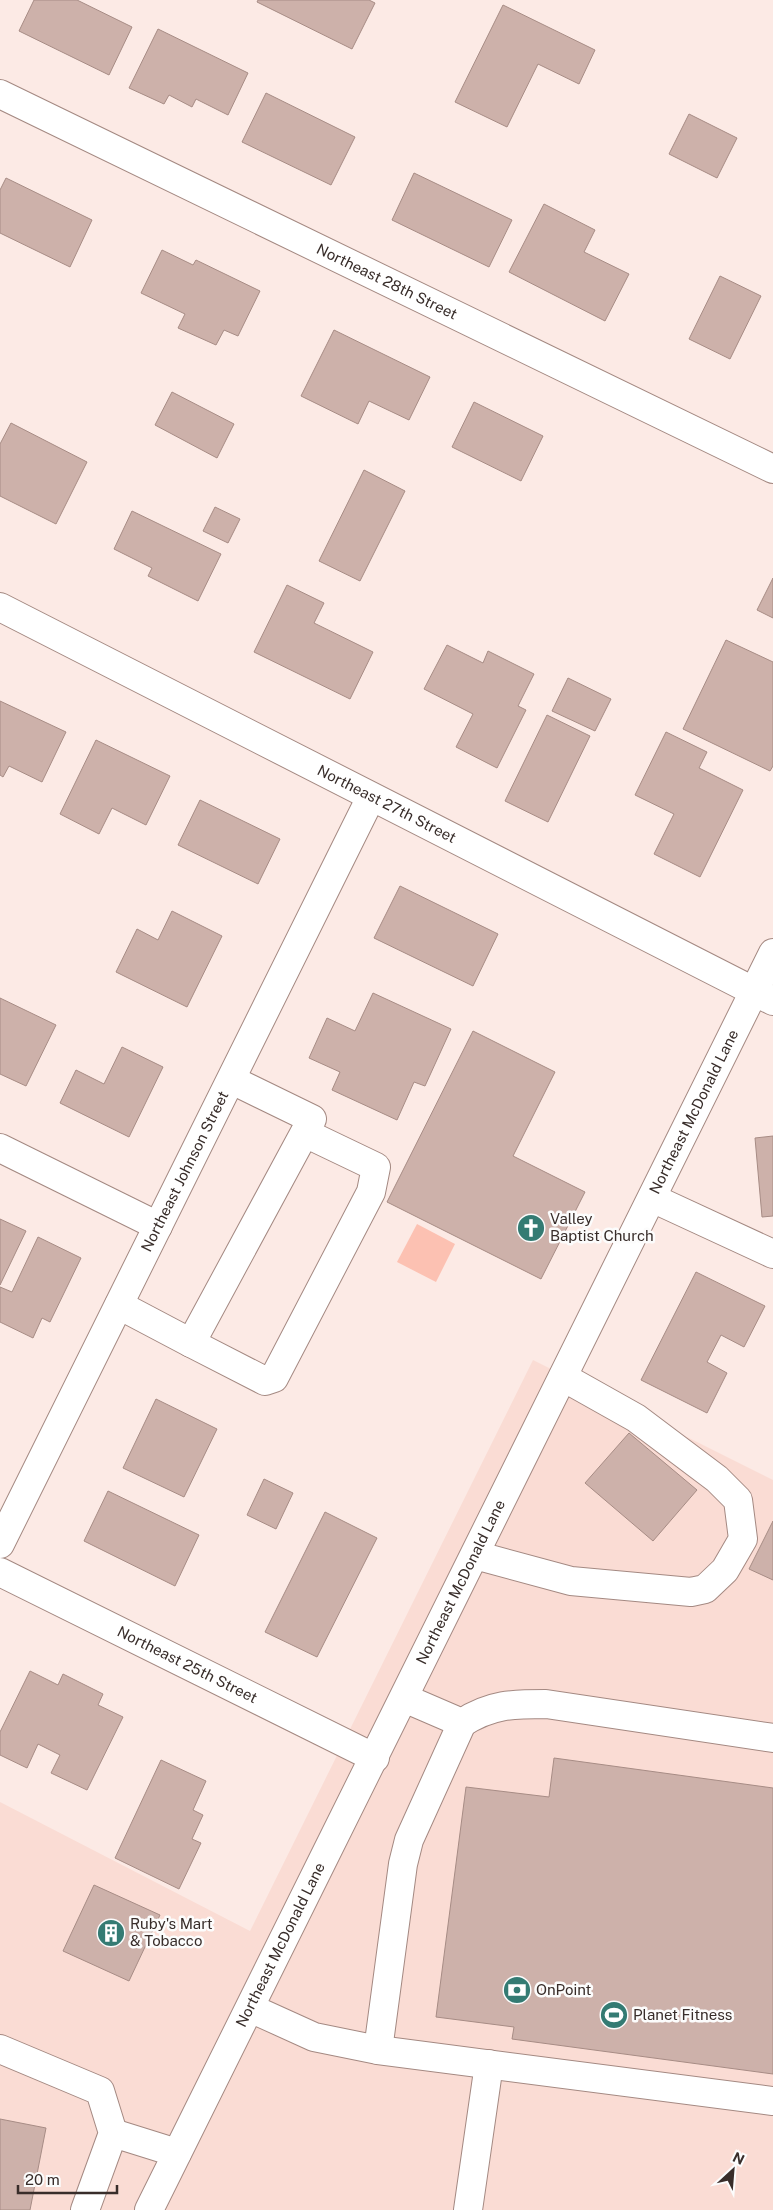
<svg xmlns="http://www.w3.org/2000/svg" width="773" height="2210" viewBox="0 0 773 2210" font-family="'Public Sans',sans-serif">
<rect width="100%" height="100%" fill="#fceae5"/>
<path fill="#fadcd4" d="M533,1360L773,1480V2210H0V1802L250,1931Z"/>
<path fill="#fcc1b2" d="M417,1224L455,1244L436,1282L397,1262Z"/>
<path fill="#cdb1aa" stroke="#a78c85" d="M34,0H77L132,27L109,75L19,31Z
M258,0H369L375,3L352,49L257,2Z
M503,5L595,50L579,84L538,64L507,127L455,102Z
M158,29L248,73L228,115L196,99L192,107L169,95L164,104L129,88Z
M266,93L355,137L331,185L242,142Z
M689,114L737,138L717,178L669,154Z
M414,173L512,220L489,267L392,220Z
M6,178L92,220L70,267L0,233V190Z
M544,204L595,230L584,252L629,274L605,321L509,272Z
M162,250L193,265L196,260L260,291L238,336L224,330L216,345L178,328L185,314L141,293Z
M720,276L761,296L730,359L689,339Z
M334,330L430,377L409,420L369,401L358,424L301,396Z
M172,392L234,424L217,458L155,425Z
M474,402L543,436L521,481L452,447Z
M11,423L87,462L56,524L0,496V444Z
M364,470L405,491L360,581L319,561Z
M215,507L240,519L228,543L203,531Z
M132,511L221,554L198,601L148,576L152,568L114,549Z
M773,578V618L757,610Z
M287,585L324,603L314,623L373,652L350,699L254,652Z
M726,640L773,662V766L770,771L683,729Z
M447,645L483,663L488,651L534,674L518,706L526,710L497,768L456,747L473,714L424,689Z
M568,678L611,699L595,731L552,711Z
M0,701L66,732L42,782L9,766L3,777L0,775Z
M547,715L590,736L548,822L505,801Z
M666,732L707,752L699,768L743,790L700,877L654,854L674,814L635,795Z
M96,740L170,776L146,825L112,808L99,834L60,814Z
M200,800L280,839L258,884L178,845Z
M400,886L498,934L473,986L374,938Z
M172,911L222,936L187,1007L116,972L137,929L158,940Z
M373,993L451,1029L425,1086L414,1082L397,1120L332,1090L340,1072L309,1058L327,1018L355,1031Z
M0,998L56,1025L26,1086L0,1074Z
M473,1031L555,1072L513,1156L585,1192L541,1279L387,1202Z
M122,1047L163,1067L129,1137L60,1103L76,1070L104,1084Z
M773,1136V1216L762,1217L755,1138Z
M0,1219L26,1231L0,1285Z
M38,1237L81,1258L50,1322L42,1318L33,1338L0,1322V1287L12,1292Z
M696,1272L765,1306L744,1347L721,1335L707,1362L727,1373L707,1413L641,1380Z
M156,1399L217,1429L184,1497L123,1468Z
M629,1433L697,1490L653,1541L585,1483Z
M264,1479L293,1493L276,1529L247,1515Z
M108,1491L199,1535L175,1586L84,1541Z
M325,1512L377,1538L317,1657L265,1632Z
M773,1521V1580L749,1569Z
M30,1671L58,1685L63,1674L103,1694L98,1705L123,1717L87,1790L51,1773L60,1755L38,1744L27,1768L0,1755V1732Z
M554,1758L773,1788V2074L512,2039L514,2027L436,2017L466,1787L549,1797Z
M161,1760L206,1781L193,1810L203,1815L192,1839L201,1843L179,1889L115,1858Z
M94,1885L160,1915L129,1981L63,1951Z
M0,2119L46,2128L30,2210H0Z"/>
<g fill="none" stroke-linecap="round" stroke-linejoin="round">
<defs>
<g id="minor">
<path id="s1" d="M0,94L773,469"/>
<path id="s2" d="M0,607L773,1001"/>
<path d="M0,1148L158,1226"/>
<path d="M652,1198L773,1254"/>
<path d="M119,1305L191,1343L312,1119L232,1080"/>
<path d="M191,1343L265,1381L274,1378L371,1192L376,1167L305,1133"/>
<path id="s3" d="M0,1544L371,797"/>
<path d="M475,1555L571,1581L691,1592L705,1589L725,1570L743,1539L738,1500L717,1479L636,1418L563,1377"/>
<path id="s4" d="M0,1572L375,1758"/>
<path d="M404,1698L462,1723C491,1704 513,1704 546,1704L773,1738"/>
<path d="M250,2008L314,2037L378,2050L773,2101"/>
<path d="M0,2049L100,2091L113,2133L85,2210"/>
<path d="M378,2050L403,1864L409,1840L462,1723"/>
<path d="M113,2133L177,2153"/>
<path id="s5" d="M149,2210L773,953"/>
<path d="M468,2210L489,2064"/>
</g>
</defs>
<use href="#minor" stroke="#a48982" stroke-width="30"/>
<use href="#minor" stroke="#fff" stroke-width="28"/>
</g>
<defs>
<symbol id="church-disc" viewBox="-11 -11 22 22"><circle r="9.5" fill="#347b73" stroke="#fcfcfc"/><path d="M-1.2-6h2.4v3.5h3.3v2.4h-3.3V6h-2.4V-.1h-3.3v-2.4h3.3Z" fill="#fff"/></symbol>
<symbol id="building-disc" viewBox="-11 -11 22 22"><circle r="9.5" fill="#347b73" stroke="#fcfcfc"/><path d="M-4-6H4V6H1V3H-1V6H-4ZM-2.5-4.3h1.7v1.8h-1.7ZM.8-4.3h1.7v1.8H.8ZM-2.5-1h1.7V.8h-1.7ZM.8-1h1.7V.8H.8Z" fill="#fff"/></symbol>
<symbol id="bank-disc" viewBox="-11 -11 22 22"><circle r="9.5" fill="#347b73" stroke="#fcfcfc"/><path d="M-6-4H6V4H-6ZM0-2.3a2.3 2.3 0 1 0 0 4.6a2.3 2.3 0 1 0 0-4.6Z" fill="#fff"/></symbol>
<symbol id="stadium-disc" viewBox="-11 -11 22 22"><circle r="9.5" fill="#347b73" stroke="#fcfcfc"/><path d="M0-5a6.5 5 0 1 0 0 10a6.5 5 0 1 0 0-10ZM-3.5-1.8h7v3.6h-7Z" fill="#fff"/></symbol>
</defs>
<g fill-rule="evenodd">
<use href="#church-disc" x="515" y="1212" width="32" height="32"/>
<use href="#building-disc" x="95" y="1917" width="32" height="32"/>
<use href="#bank-disc" x="501" y="1974" width="32" height="32"/>
<use href="#stadium-disc" x="598" y="1999" width="32" height="32"/>
</g>
<g text-anchor="middle" stroke-width="5" stroke-linejoin="round" paint-order="stroke">
<g font-size="15" fill="#382d2a" stroke="#fcfcfc">
<text dy="5" stroke="none"><textPath href="#s1" startOffset="430">Northeast 28th Street</textPath></text>
<text dy="5" stroke="none"><textPath href="#s2" startOffset="434">Northeast 27th Street</textPath></text>
<text dy="5" stroke="none"><textPath href="#s5" startOffset="1226">Northeast McDonald Lane</textPath></text>
<text dy="5" stroke="none"><textPath href="#s3" startOffset="416">Northeast Johnson Street</textPath></text>
<text dy="5" stroke="none"><textPath href="#s5" startOffset="701">Northeast McDonald Lane</textPath></text>
<text dy="5" stroke="none"><textPath href="#s4" startOffset="209">Northeast 25th Street</textPath></text>
<text dy="5" stroke="none"><textPath href="#s5" startOffset="296">Northeast McDonald Lane</textPath></text>
</g>
<g font-size="15" fill="#382d2a" stroke="#fcfcfc" text-anchor="start">
<text x="550" y="1224">Valley<tspan x="550" dy="17">Baptist Church</tspan></text>
<text x="130" y="1929">Ruby's Mart<tspan x="130" dy="17">&amp; Tobacco</tspan></text>
<text x="536" y="1995">OnPoint</text>
<text x="633" y="2020">Planet Fitness</text>
</g>
</g>
<g transform="translate(733 2170) rotate(26)" stroke="#fcfcfc" stroke-width="4" paint-order="stroke">
<path d="M0-4L9 19L0 12L-9 19Z" fill="#382d2a"/>
<text y="-8" font-size="14" font-weight="bold" text-anchor="middle" fill="#382d2a">N</text>
</g>
<path d="M18 2185v8h99v-8" fill="none" stroke="#382d2a" stroke-width="2.5"/>
<text x="25" y="2185" font-size="15" fill="#382d2a" stroke="#fcfcfc" stroke-width="4" paint-order="stroke">20 m</text>
</svg>
